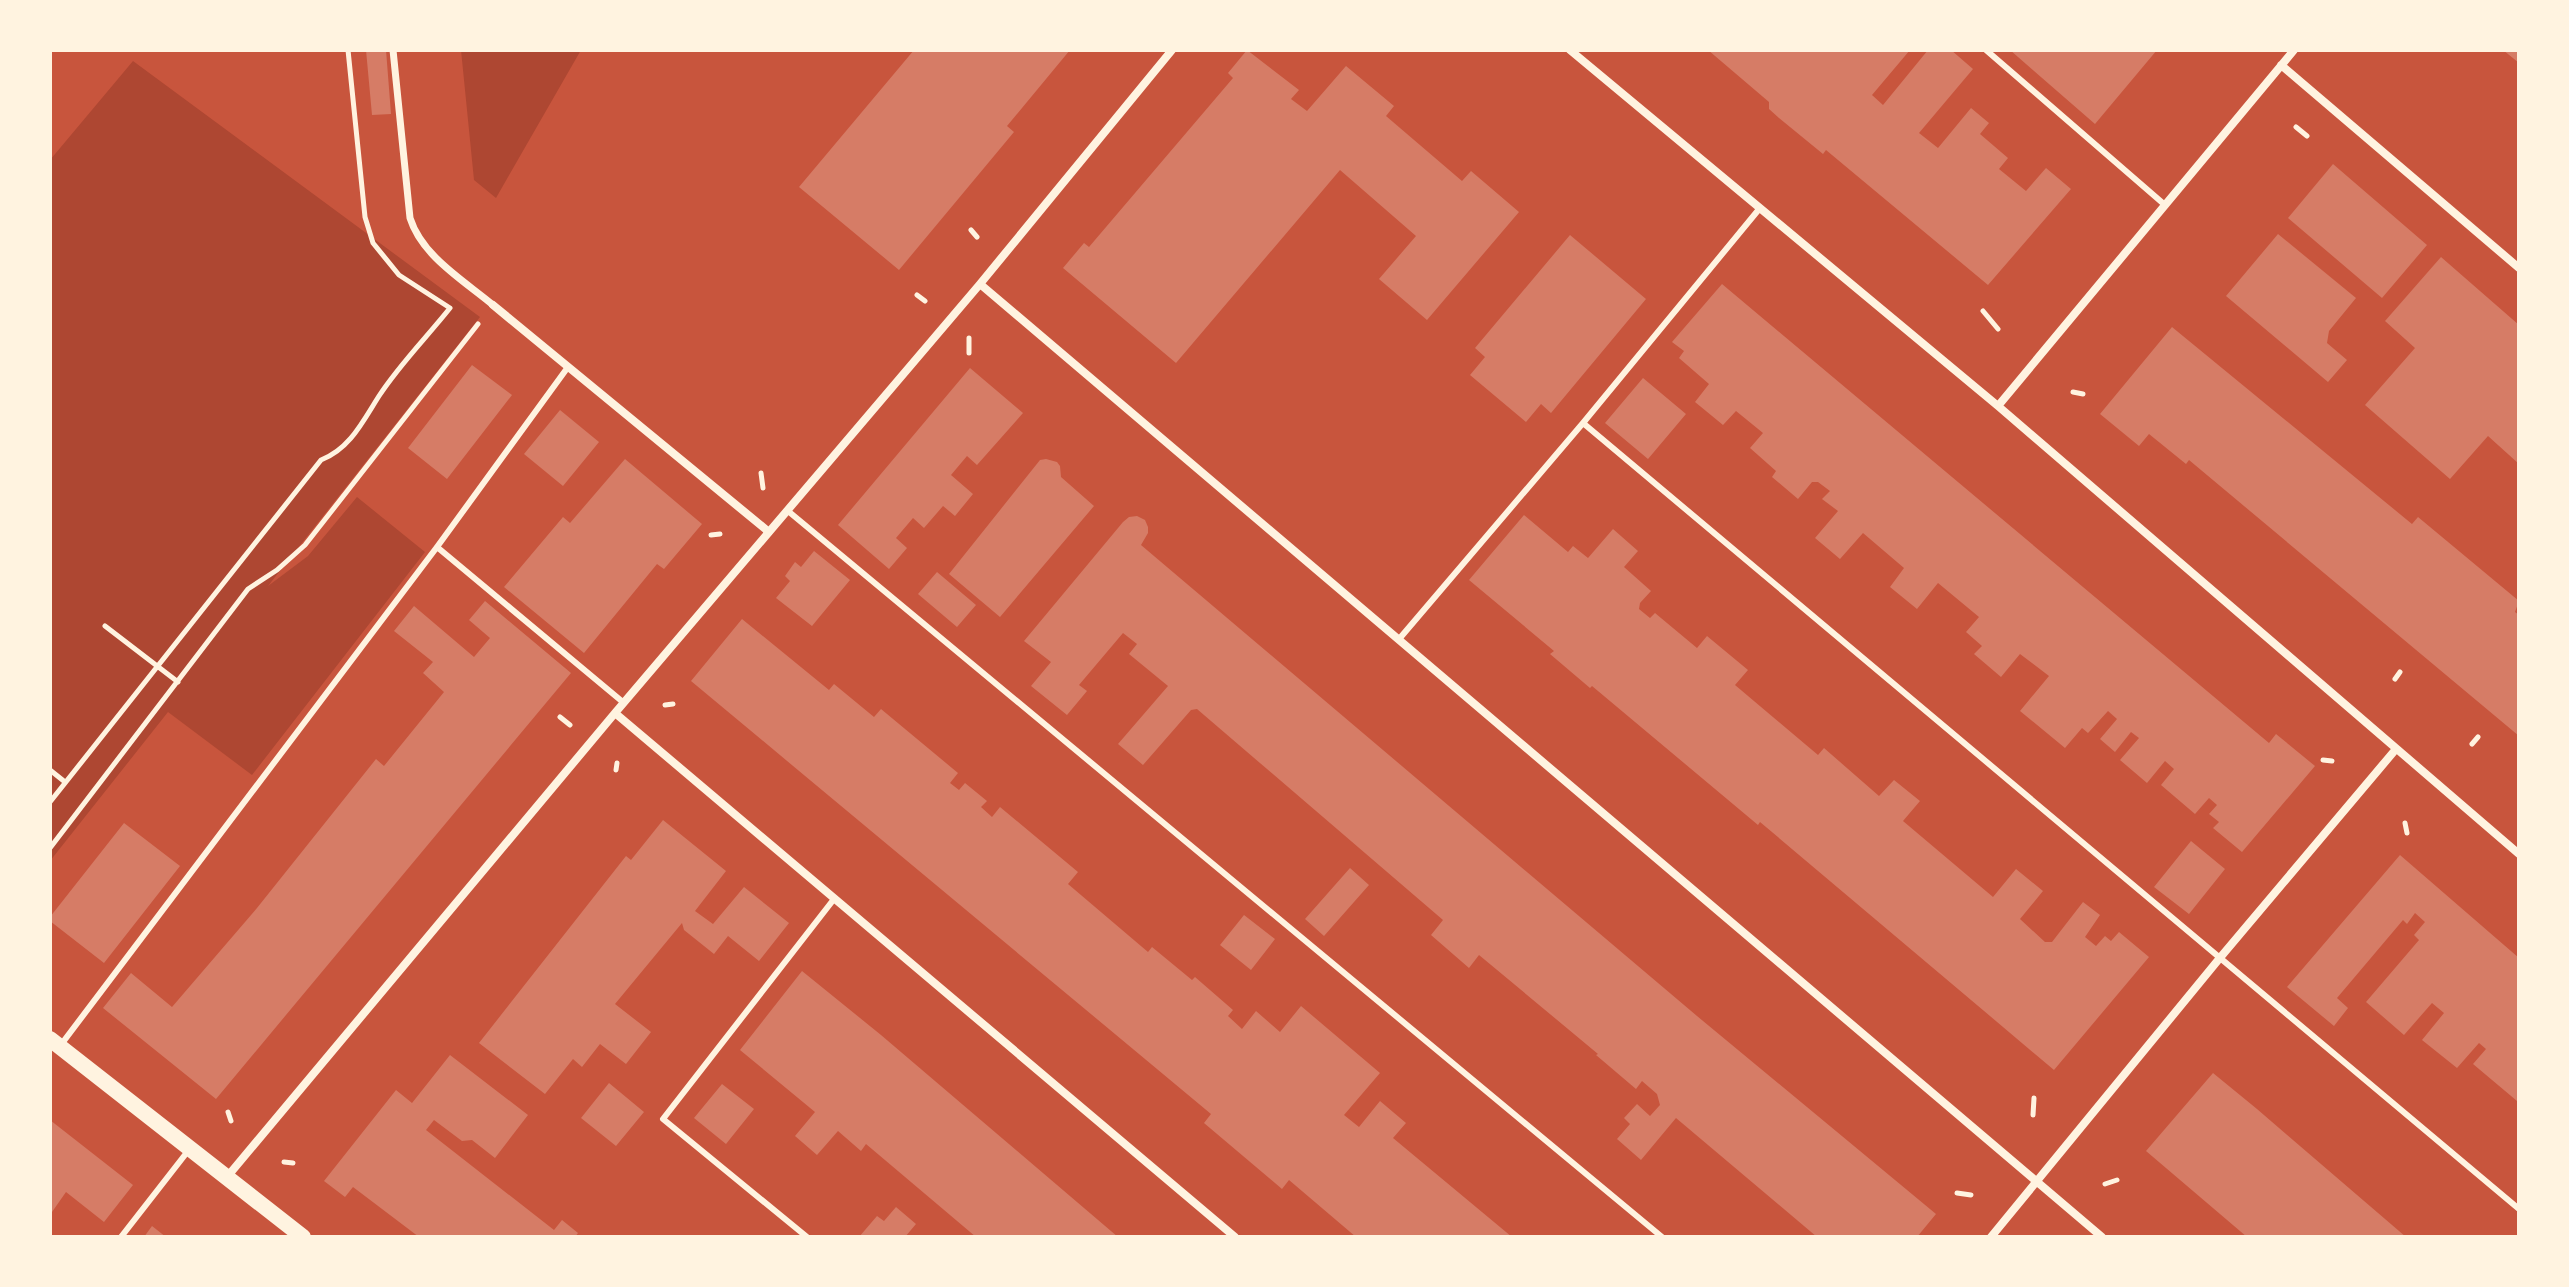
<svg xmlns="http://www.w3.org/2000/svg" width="2569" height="1287" viewBox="0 0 2569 1287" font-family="Inter,sans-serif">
<rect width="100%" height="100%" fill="#c8553d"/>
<path fill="#ae4732" d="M461,50H581L496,198L474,180Z
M133,61L480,317L268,586L308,556L357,497L425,552L252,775L168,712L50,861V160Z"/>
<path fill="#d67c66" d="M366,50H386L391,114L372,115Z
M914,50H1070L1007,126L1014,132L899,270L799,187Z
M1247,50L1299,90L1291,99L1307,111L1346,66L1394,106L1386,116L1462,181L1471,171L1519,212L1427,320L1379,279L1416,236L1340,170L1176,363L1063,268L1084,243L1089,247L1233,78L1228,73Z
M1708,50H1910L1872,95L1883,105L1928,50H1951L1973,69L1919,133L1938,148L1971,108L1989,123L1980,134L2008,158L1999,169L2026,191L2046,168L2071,189L1988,285L1826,150L1823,154L1779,118L1769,109V102Z
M2010,50H2157L2095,124Z
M2503,50H2519V63Z
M2333,164L2427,245L2382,298L2288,218Z
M2278,234L2356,298L2329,331L2327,343L2347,360L2328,382L2226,296Z
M1570,235L1646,299L1551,413L1541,404L1526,422L1470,375L1485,357L1475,348Z
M2441,257L2519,325V464L2488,436L2450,479L2365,405L2415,348L2385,321Z
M1722,284L2269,743L2276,734L2315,766L2242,852L2213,828L2219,822L2209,814L2217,805L2209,798L2195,814L2161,785L2174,769L2165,761L2147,783L2120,760L2139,738L2131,732L2115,752L2100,739L2117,719L2108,711L2088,733L2082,728L2065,748L2020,711L2049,676L2020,654L2001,677L1974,654L1982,646L1966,632L1979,617L1938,583L1917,609L1890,587L1904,568L1863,533L1840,559L1815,538L1838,511L1822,499L1830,491L1818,482H1812L1798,499L1772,477L1776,471L1750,448L1763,433L1736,411L1723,425L1695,402L1709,384L1679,358L1684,351L1672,342Z
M2172,327L2412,524L2418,517L2519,601L2515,612L2519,615V736L2189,460L2186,464L2149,434L2139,446L2100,414Z
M472,365L512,395L447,479L408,448Z
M970,368L1023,413L977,465L967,456L951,475L973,494L955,516L943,506L924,528L913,518L896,538L907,548L889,569L838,525Z
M1643,378L1686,414L1648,459L1605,423Z
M560,410L599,442L563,486L524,454Z
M625,459L702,524L664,569L657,564L584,653L504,587L563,517L570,523Z
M1046,459L1057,462L1060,466L1061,477L1094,506L1000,617L949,574L1040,460Z
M1524,515L1568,552L1573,546L1588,558L1613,529L1638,551L1624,567L1651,591L1640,603L1639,609L1650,618L1655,613L1697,648L1707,636L1748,670L1735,685L1818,755L1824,748L1879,796L1894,780L1920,801L1903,821L1993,897L2016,869L2043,891L2020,919L2045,942H2052L2083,902L2100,915L2085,937L2096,946L2105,936L2111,941L2119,932L2149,957L2054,1070L1760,822L1758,825L1592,686L1590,688L1550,654L1554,651L1469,580Z
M1137,516L1145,520L1148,527V533L1141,545L1697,1016L1936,1214L1917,1237H1817L1676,1118L1641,1160L1617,1139L1630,1124L1624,1118L1637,1104L1650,1116L1660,1105L1657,1094L1642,1081L1636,1089L1596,1055L1598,1054L1479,955L1469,968L1431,935L1443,920L1197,709L1191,710L1143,765L1118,744L1168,686L1129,654L1137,644L1123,633L1079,685L1087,691L1067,715L1031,686L1051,662L1024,641L1123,522L1129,517Z
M814,551L850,580L812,626L776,598L790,581L785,576L795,562L801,567Z
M937,572L976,605L957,627L918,594Z
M485,601L571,673L216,1099L103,1008L131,973L172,1007L257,908L376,759L384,766L444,692L423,673L433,662L394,631L414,606L474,657L490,638L469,620Z
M742,619L829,690L834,684L874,717L881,709L958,773L950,783L959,790L965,783L987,801L981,807L992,817L1000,807L1078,872L1068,884L1148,952L1152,947L1192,980L1195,977L1233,1010L1228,1016L1242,1029L1256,1011L1280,1032L1301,1006L1380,1073L1344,1115L1359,1127L1380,1101L1406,1123L1393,1138L1512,1237H1356L1289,1180L1282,1189L1204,1123L1211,1114L691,681Z
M663,820L726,871L695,911L713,924L744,887L789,923L759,961L728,936L714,954L684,930L682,923L615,1004L651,1032L626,1064L600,1044L582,1067L573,1059L545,1094L479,1043L626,856L631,860Z
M124,823L180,866L104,963L50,921V917Z
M2191,841L2225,869L2189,914L2154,887Z
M2400,855L2519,958V1098L2517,1101L2473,1064L2486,1049L2479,1043L2457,1068L2422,1040L2444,1013L2432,1003L2404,1035L2366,1002L2419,940L2414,935L2425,922L2415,913L2407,924L2403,920L2337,998L2348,1008L2334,1026L2287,987Z
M1350,868L1369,885L1324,936L1305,919Z
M1244,915L1275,939L1251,970L1220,945Z
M802,971L881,1035L1118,1237H976L866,1144L861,1151L838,1131L817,1155L795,1136L815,1112L740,1050Z
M450,1055L528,1115L495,1158L472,1140L462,1141L434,1120L426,1130L554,1230L562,1220L578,1233L575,1237H419L353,1187L345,1197L324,1181L396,1090L412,1103Z
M2213,1073L2257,1109L2406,1237H2247L2146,1151Z
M609,1083L644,1112L616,1146L581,1118Z
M722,1084L754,1109L726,1144L694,1118Z
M50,1120L133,1185L104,1222L66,1192L52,1212L50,1210Z
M896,1207L916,1224L905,1237H859L877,1216L884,1221Z
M152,1226L166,1237H144Z"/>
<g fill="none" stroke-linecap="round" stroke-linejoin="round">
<path stroke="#fff3e0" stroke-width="5" d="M2296,127L2307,136
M971,230L977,237
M917,295L925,301
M1983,311L1998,329
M969,338V353
M2073,392L2083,394
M761,473L763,488
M711,535L720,534
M105,626L178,682
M2395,679L2400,672
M665,705L673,704
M560,717L570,725
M2472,744L2478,737
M2323,760L2332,761
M50,770L65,782
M616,770L617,763
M50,802L321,460C350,449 363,421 379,396C399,365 427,337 450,308L399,275L373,243L365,217L348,50
M2405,823L2407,833
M50,848L248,589L277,570L305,545L478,324
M228,1112L231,1121
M2033,1115L2034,1098
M284,1162L293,1163
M2105,1184L2117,1180
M1957,1193L1971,1195"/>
<path stroke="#fff3e0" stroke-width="6" d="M1986,50L2165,205
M1583,423L2519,1209
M788,511L1662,1237
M437,547L624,703
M1400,638L1583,423L1760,208
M60,1046L437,547L568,367
M121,1237L188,1151
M807,1237L663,1119L834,899"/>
<path stroke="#fff3e0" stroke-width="7" d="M393,50L410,218C422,256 463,280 493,305"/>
<path stroke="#fff3e0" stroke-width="8" d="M1570,50L1998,406L2519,854
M2281,65L2519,268
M980,284L2102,1237
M493,305L769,532
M1998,406L2294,50
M615,713L1235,1237
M227,1177L615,713L980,284L1172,50
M1991,1237L2219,959L2396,749"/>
<path stroke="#fff3e0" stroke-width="16" d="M50,1039L303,1237"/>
</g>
<rect width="2569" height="1287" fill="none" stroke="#fff3e0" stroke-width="104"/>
</svg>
